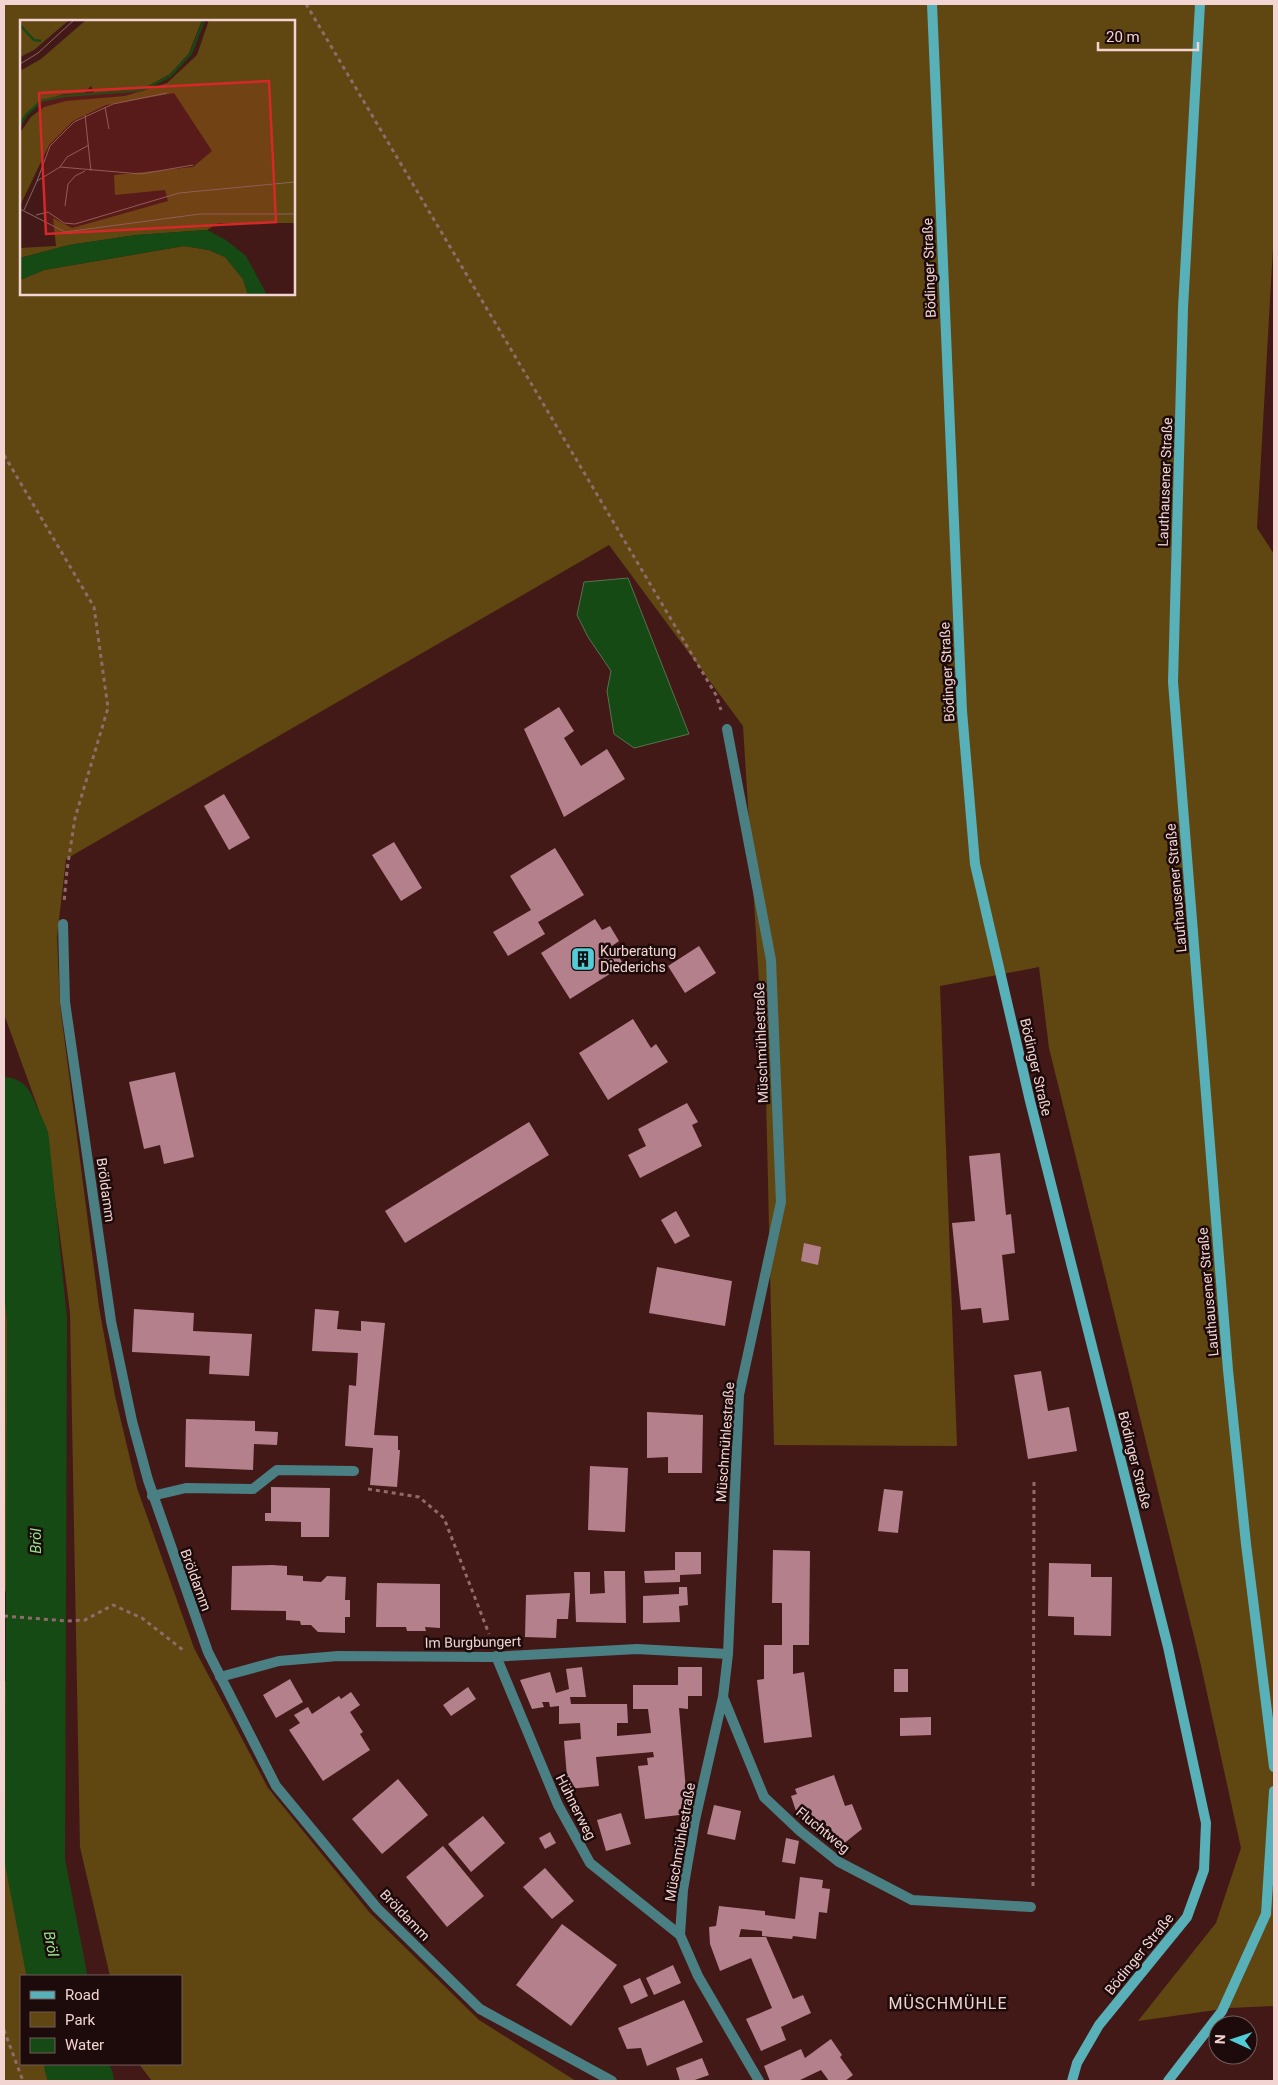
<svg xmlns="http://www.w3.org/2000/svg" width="1278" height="2085" viewBox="0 0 1278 2085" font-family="Roboto,sans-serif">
<rect width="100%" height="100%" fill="#431918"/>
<path fill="#604711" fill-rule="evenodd" d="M4,4H1274V230L1257,528L1274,554V2006L1230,2008L1138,2021L1216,1923L1241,1848L1200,1661L1049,1048L1039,967L940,986L957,1446L774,1445L766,1094L743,726L609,545L66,859L57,937L60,1005L99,1307L115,1396L137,1488L194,1648L268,1788L370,1913L479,2020L576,2081H152L139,2064H181V1976H110L80,1847L70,1312L46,1130L4,1014ZM21,21H294V294H21Z
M4,1131L8,1139L18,1326L20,1585L4,1592Z
M23,1680L21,1855L48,1976H21V2064H67L69,2074L74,2081H4V1681Z"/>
<path fill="#154a14" stroke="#57734d" d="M628,578L689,734L634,748L614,734L607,691L611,671L588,637L577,615L584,582Z"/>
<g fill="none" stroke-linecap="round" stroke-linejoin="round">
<path stroke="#154a14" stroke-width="60" d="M4,1107L19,1140L37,1320L35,1862L57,1976
M74,2064L76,2071L84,2081"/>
</g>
<path fill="#b4808c" d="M559,707L574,731L564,738L581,766L607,749L625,779L564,817L524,729Z
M224,794L250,838L229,850L204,806Z
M394,842L422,888L401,901L372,855Z
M555,848L584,895L538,922L545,934L508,956L493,932L531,910L510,876Z
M595,919L602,930L610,926L619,941L612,946L624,965L570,999L541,953Z
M699,946L716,973L685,993L668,966Z
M633,1019L651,1048L656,1044L668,1062L608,1100L579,1053Z
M175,1072L194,1157L164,1164L160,1145L144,1149L129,1082Z
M687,1103L698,1122L692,1125L702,1146L640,1178L628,1155L646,1146L638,1129Z
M529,1122L549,1155L405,1243L385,1211Z
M1000,1153L1006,1215L1011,1214L1015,1253L1002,1255L1009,1320L983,1323L981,1308L961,1310L952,1223L975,1221L969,1156Z
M676,1211L690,1236L675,1244L661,1220Z
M804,1243L821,1247L818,1265L801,1261Z
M657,1267L732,1281L725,1326L649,1313Z
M134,1309L194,1313L193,1331L252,1334L249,1376L209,1374L210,1356L132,1352Z
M315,1309L339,1311L337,1329L361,1331V1321L385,1323L374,1435L398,1436V1450H400L397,1487L370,1485L373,1448L345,1446L349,1385L356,1386L358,1353L312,1351Z
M1041,1371L1048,1411L1069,1407L1077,1451L1028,1459L1014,1375Z
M647,1412L703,1415L702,1473H668V1457L647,1458Z
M186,1419L255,1421V1431L278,1432L277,1445L254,1444L253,1470L185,1467Z
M590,1466L628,1468L625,1532L588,1530Z
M271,1487L330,1488L329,1537H301V1522L265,1521V1513H271Z
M884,1489L903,1491L898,1533L878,1531Z
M773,1550L810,1551L809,1645H793V1674L804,1672L812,1737L764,1743L757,1680L764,1679V1645H782V1603H772Z
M675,1552H701V1574L680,1575V1582L645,1583L644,1571L675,1570Z
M1049,1563L1091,1564V1577H1112L1111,1636L1074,1635V1617L1048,1616Z
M272,1565L287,1566V1575L303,1576V1581L321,1582L327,1576L346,1577L345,1600H350V1617H345V1633L318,1632L311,1625H301L300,1621L286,1620V1611L231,1610L232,1566Z
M604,1571H625L626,1623L576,1622L574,1572H590V1594L605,1593Z
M377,1583L440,1584V1628L425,1627L426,1631H407L406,1627H376Z
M679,1587H687L688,1605L679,1606L680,1622L643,1623V1596L679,1594Z
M570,1593L568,1619H557L556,1638L525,1637L526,1595Z
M582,1667L586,1697H570L571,1704H627L628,1723H617V1736L651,1733L648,1709H633V1685H678V1667H702V1696H688V1709L679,1708L688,1814L645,1819L638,1766L648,1765L647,1758L654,1757L653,1752L596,1757L599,1786L568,1789L564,1741L581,1739L580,1723L559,1724V1706L550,1707L549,1702H542L544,1707L532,1709L520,1680L550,1672L556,1693L569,1689L566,1669Z
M894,1669H908V1692H894Z
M290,1679L303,1702L276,1718L263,1695Z
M468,1687L476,1699L451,1716L443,1705Z
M351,1692L360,1705L350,1712L363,1732L360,1734L370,1750L323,1781L289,1730L300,1723L294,1715L308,1707L312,1714L339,1696L341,1699Z
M931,1717V1735L900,1736V1718Z
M834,1775L845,1806L852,1804L862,1829L837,1849L824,1820L808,1826L804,1815L798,1817L791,1796L797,1794L795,1789Z
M398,1779L428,1815L382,1854L352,1819Z
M714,1805L741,1811L735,1840L707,1834Z
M621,1813L631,1844L606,1851L597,1820Z
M483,1816L505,1843L471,1872L448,1844Z
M550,1832L556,1843L545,1849L539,1838Z
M786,1838L799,1841L795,1864L782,1862Z
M443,1846L484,1896L447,1927L406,1877Z
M545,1868L574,1901L552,1919L523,1887Z
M800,1877L823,1880L822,1888L830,1889L827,1913L819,1912L816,1939L793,1936L792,1939L762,1936V1931L741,1929L739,1937H766L793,1999L803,1995L811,2013L781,2027L786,2040L761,2051L746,2019L772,2008L751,1958L720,1971L710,1944L709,1927L716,1926L719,1906L765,1911V1915L795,1919Z
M562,1924L617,1965L571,2026L516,1985Z
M673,1965L681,1983L654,1995L646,1978Z
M640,1978L648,1996L631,2004L623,1986Z
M684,2000L703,2042L647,2066L641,2048L627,2049L618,2028Z
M831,2039L842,2055L840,2057L853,2075L845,2081H829L821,2070L798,2081H770L764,2066L801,2049L805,2058Z
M702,2058L709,2075L692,2081H680L676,2068Z"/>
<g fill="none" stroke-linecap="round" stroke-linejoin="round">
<path stroke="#906b6a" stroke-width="3" stroke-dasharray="4 4" stroke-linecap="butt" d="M306,4L716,695L721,710
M4,455L94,607L108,708L75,818L67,870L64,903
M368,1489L419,1497L444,1518L489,1634
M4,1616L67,1621L85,1620L113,1605L142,1618L183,1650
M1033,1886L1034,1479
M4,2030L23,2081"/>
<path stroke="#4a7f84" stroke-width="10" d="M152,1496L186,1488L253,1489L277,1470L354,1471"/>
<path stroke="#4a7f84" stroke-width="10" d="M727,729L771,960L781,1202L739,1395L728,1654L723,1697L695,1820L683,1890L680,1935L698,1976L759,2081
M63,924L65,1002L111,1321L132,1421L148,1480L208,1652L276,1786L377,1908L480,2009L612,2081
M496,1656L558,1805L590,1863L680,1935
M220,1677L279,1661L338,1656L490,1657L637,1649L728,1654
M723,1697L764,1797L800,1831L839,1862L912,1900L1031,1907"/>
<path stroke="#58b0b8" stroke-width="10" d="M932,4L962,711L975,864L1030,1101L1168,1647L1206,1823L1204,1870L1187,1917L1099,2025L1077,2063L1072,2081
M1200,4L1183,308L1173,682L1228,1370L1246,1544L1274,1767
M1168,2081L1222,2011L1266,1914L1274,1791"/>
</g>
<defs>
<symbol id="building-square" viewBox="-11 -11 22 22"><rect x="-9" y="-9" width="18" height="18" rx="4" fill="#52ccd6" stroke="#1d0a0a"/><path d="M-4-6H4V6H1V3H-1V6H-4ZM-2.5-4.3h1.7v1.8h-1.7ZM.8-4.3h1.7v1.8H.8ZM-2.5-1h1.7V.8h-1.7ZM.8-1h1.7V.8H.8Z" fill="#111"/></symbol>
</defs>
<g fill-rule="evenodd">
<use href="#building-square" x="569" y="945" width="28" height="28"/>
</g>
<g text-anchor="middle" stroke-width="5" stroke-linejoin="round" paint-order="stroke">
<g font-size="14" fill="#f2d4d2" stroke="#1d0a0a">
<text transform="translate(929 268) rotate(-92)" y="5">Bödinger Straße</text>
<text transform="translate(1165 482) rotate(-88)" y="5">Lauthausener Straße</text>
<text transform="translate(947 672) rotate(-93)" y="5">Bödinger Straße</text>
<text transform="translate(1176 888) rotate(-95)" y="5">Lauthausener Straße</text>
<text transform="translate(761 1043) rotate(-92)" y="5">Müschmühlestraße</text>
<text transform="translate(1036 1067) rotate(77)" y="5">Bödinger Straße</text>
<text transform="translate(106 1190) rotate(82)" y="5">Bröldamm</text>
<text transform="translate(1208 1292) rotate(-95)" y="5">Lauthausener Straße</text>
<text transform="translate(725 1442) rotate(-86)" y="5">Müschmühlestraße</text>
<text transform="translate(1135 1460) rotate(76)" y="5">Bödinger Straße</text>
<text transform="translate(196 1580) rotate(70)" y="5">Bröldamm</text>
<text transform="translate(473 1642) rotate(-1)" y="5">Im Burgbungert</text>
<text transform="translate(576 1807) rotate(63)" y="5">Hühnerweg</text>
<text transform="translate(823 1830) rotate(39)" y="5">Fluchtweg</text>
<text transform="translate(680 1842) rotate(-80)" y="5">Müschmühlestraße</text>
<text transform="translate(405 1915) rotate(46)" y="5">Bröldamm</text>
<text transform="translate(1139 1954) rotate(-51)" y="5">Bödinger Straße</text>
</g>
<g font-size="14" fill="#f2d4d2" stroke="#1d0a0a" text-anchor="start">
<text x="600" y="956">Kurberatung<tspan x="600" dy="16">Diederichs</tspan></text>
</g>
<g font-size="15" font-style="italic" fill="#8de888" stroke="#1d0a0a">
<text transform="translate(36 1541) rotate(-90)" y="5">Bröl</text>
<text transform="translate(51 1944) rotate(79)" y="5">Bröl</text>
</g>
<g font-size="16" letter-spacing="1" fill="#f2d4d2" stroke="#1d0a0a">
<text x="948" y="2009">MÜSCHMÜHLE</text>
</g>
</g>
<g transform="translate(20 20)">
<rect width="275" height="275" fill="#431918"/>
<path d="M0,0H49L14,30L0,37ZM66,0H182L169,33L150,54L123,69L74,73L71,66L64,73L44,74L21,81L0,101V51L21,39ZM189,0H275V203H198L187,210L116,215L49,225L0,238V228L36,226L33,198L52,208L148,181L145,170L95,175L94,155L173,147L192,131L154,73L86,85L53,101L29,125L0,186V113L11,97L24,87L46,81L105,76L147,63L177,35ZM164,226L189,230L205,237L223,259L228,275H0V260L24,250Z" fill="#604711"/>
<path d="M187,210L206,220L226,236L247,275H228L223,259L205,237L189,230L164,226L24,250L0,260V238L49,225L116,215Z" fill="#154a14"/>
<path fill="none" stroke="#154a14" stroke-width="2.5" d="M0,5L14,20L21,21M0,105L6,95L21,81L44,76L123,70L150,56L171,33L184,0"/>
<path fill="none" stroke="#896462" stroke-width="1" d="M0,44L18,33L54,0M85,87L89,109M65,95L71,151M40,147L47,137L69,125M17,161L30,126L54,102L93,84L147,73M45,186L48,164L55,156L65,151M0,189L45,212L180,194H275M4,190L17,161L40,147L121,154L173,145M16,195L28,192L44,203L55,204L159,173L275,162"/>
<path fill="#d62828" fill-opacity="0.15" stroke="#d62828" stroke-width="2.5" d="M249,61L256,202L26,214L19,73Z"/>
<rect width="275" height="275" fill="none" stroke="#f2d4d2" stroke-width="2.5"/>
</g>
<rect width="1278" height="2085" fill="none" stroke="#f2d4d2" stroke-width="10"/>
<rect x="20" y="1975" width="162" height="90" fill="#1d0a0a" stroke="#725b5a"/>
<rect x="30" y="1991" width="25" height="8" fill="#58b0b8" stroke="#725b5a"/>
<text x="65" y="2000" font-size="15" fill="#f2d4d2">Road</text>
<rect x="30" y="2012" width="25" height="15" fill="#604711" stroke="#725b5a"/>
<text x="65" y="2025" font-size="15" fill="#f2d4d2">Park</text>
<rect x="30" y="2038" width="25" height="15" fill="#154a14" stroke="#725b5a"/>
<text x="65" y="2050" font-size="15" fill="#f2d4d2">Water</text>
<g transform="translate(1233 2040) rotate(273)"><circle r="24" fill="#1d0a0a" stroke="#725b5a"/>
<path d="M0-4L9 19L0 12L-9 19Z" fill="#52ccd6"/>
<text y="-8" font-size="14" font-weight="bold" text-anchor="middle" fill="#f2d4d2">N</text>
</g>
<path d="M1098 42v8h100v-8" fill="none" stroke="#f2d4d2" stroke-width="2.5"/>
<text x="1106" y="42" font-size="15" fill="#f2d4d2" stroke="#1d0a0a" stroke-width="4" paint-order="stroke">20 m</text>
</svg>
